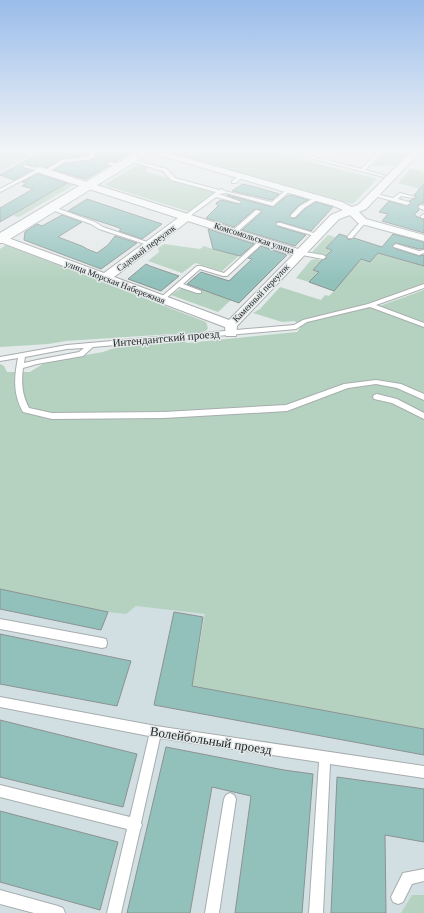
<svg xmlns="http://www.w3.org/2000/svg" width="424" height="913" viewBox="0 0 424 913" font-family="'Times New Roman',serif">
<rect width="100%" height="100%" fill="#e4e9ea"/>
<path fill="#d1dfe3" d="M0,152H34L39,154L0,174Z
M0,589L206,614L192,686L424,729V913H0Z"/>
<path fill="#b5d2c0" d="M5,152H13L27,156L0,171V155Z
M166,152H272L377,179L353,204Z
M387,152H409L396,165L372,166Z
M137,165L148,168L145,171L216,193L190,212L104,185Z
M411,169L424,172V190L398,183Z
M58,180L74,185L19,217L13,216Z
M328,235L335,237L326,248L370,261L378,253L424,266V283L366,304L368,308H374L424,290V729L192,686L205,614L136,606L126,614L108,612L0,589V364L4,366L7,372H30L46,362L103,352L126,344L184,341L187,343L297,332L300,328L295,321L282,322L253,313L260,309L280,287L321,300L325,295L329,296L334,291L325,260L323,256L312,252Z
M164,244L200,249L204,246L222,252L251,245L222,271L195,263L182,273L148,261L159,252L158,248Z
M6,245L206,322L208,328L207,330L202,332L66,341L48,344L0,347V249Z
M316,259L333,264H319L313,270L319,272L309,282L296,278L311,260Z
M182,288L197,294L202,289L231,300L218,312L171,295Z
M412,895H424V913H401Z"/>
<path fill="#92c1bc" stroke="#8d9291" d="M42,152H87L88,156L62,159L47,168L23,164V168L32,170L14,180L0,175Z
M95,152H131L115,162H107L108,166L86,179L54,170L65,163L91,160L96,156Z
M38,174L67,183L0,222V208L33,189L22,186L27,183L22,182Z
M243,184L259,188L279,194L272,200L232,191Z
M424,184V203L418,205L419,210L414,215L424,220V233L382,221L388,214L379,212L389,201L408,206L411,203L409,201L416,198V196L414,195Z
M227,195L273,207L287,196L292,195L308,200L299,205L290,214L291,218H296L305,209L316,202L333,207L311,231L281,222H276L277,226L306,235L295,246L242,230L262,212L261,210L255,209L234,227L206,218L218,206L216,203L221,200L239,204L242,202Z
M87,199L162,224L142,239L119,231L121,229L117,227L68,211Z
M62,215L82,222L58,237L82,246L87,249L97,253L108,245L115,236L137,243L101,269L24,240L25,232L37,224L42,226Z
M208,229L254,244L240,256L213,249Z
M339,234L346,236L348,240L354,238L382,247L393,234L424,242V249H419L396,243L392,246L394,248L419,256L424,255V266L378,253L370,262L361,259L334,291L309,282L319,272L313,270L322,260L327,258L326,256L332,250L326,248Z
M261,246L287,255L239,303L187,284L201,272L229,281L252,259L248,258Z
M146,264L150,266L179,276L161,291L128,279Z
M0,589L108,612L101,630L0,609Z
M174,612L203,617L192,686L424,729V755L154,705Z
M0,634L131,661L117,706L0,684Z
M0,720L137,754L123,807L0,777Z
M166,747L284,770L313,774L302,913H235L251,796L212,787L190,913H127Z
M337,777L424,789V842L385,835L386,913H331Z
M0,811L118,842L100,910L0,882Z"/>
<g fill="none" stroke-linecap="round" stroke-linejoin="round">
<defs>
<path id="lane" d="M88,152H93L95,156L90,159L65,162L46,173L42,172L62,160L89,157L90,156Z
M286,152H295L361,169L378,152H383L365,170L386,176L384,177Z
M129,159L167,169L175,178L219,190L222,189L224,191L272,202L287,189L291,190L273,206L227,193L219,194L241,202L239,203L216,197L186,219L183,217L184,216L216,192L171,180L163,171L129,161Z
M110,162L123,166V167L121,168L108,164V163Z
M24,165L42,170L0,192V189L36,170L24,167Z
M239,176L243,177L236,183H232V181Z
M371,193L393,198L400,193L415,197L413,198L401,196L398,199L409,202L410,203L407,205L371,195Z
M316,197L320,198L304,208L295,217H291V215L300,206Z
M421,205L424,206V210L419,208V206Z
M51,206L95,222L103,227L153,244L148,245L99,229L91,224L49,209L48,208Z
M256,210L261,211L236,233H232V231Z
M424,214V218H421V216Z
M362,220L367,221L352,238H348V236Z
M277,223H281L320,235L315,236L277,225Z
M260,240L265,241L227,276H223L200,269L183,284L201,291V293H197L179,287L164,300L162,301L159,299L197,266H201L224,273Z
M396,244L419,251L424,250V253L419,255L394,247L393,246Z
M299,251L323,255L326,257L323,259L297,254L296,253Z
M424,284V288L376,305L424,323V327L370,307L307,322L296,329L93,347L83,356L37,364L23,368C21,382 22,395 29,408L52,413L164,412L286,405L344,384L376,380L401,384L424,394V400L397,388L376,384L348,388L287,411L164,418L52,419L23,412C13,394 14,377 18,358L0,361V357L67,345L294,325L303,320L368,304ZM84,348L79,352L37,360L24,363L25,357L67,349Z
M377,394L397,399L424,413V419L392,403L374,399L373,397L374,395Z
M0,619L102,638L106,639L107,643L106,647L102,648L0,629Z
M0,697L156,726L424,766V778L330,764L323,913H309L319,762L160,738L141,823L142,825L140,830L121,913H107L127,829L0,797V785L130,817L149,736L0,707Z
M230,793L234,795L236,799L219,913H205L224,799L226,795Z
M424,869V881L412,884L403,902L398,904L393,902L391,897L403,873Z
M0,890L58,906L63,908L65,913H34L0,904Z"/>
<path id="street" d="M149,152H164L342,202L352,207L358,205L411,152H420L366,209L359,212L366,219L424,235V241L358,223L350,215L339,219L237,326L236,336H226L225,327L0,242V235L104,273L178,218L37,172L35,170L40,167L298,249L331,215L343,210L334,206ZM188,221L293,255L229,320L114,277Z"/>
<path id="secondary" d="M136,152H151L5,242L0,243V233Z"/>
</defs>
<use href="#lane" stroke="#a8adae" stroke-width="2"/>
<use href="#street" stroke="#a8adae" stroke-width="2"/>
<use href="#secondary" stroke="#a8adae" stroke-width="2"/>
<use href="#lane" fill="#fff" fill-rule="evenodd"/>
<use href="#street" fill="#fff" fill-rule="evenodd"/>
<use href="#secondary" fill="#fff" fill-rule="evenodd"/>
</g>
<linearGradient id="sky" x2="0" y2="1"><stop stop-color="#99bcea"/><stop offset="0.54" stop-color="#f3f5f6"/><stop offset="1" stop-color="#f3f5f6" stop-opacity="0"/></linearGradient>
<rect width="424" height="280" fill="url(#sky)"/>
<g text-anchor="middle" stroke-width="3" stroke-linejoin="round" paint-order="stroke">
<g font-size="9" fill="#252728" stroke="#e4e9ea">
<text transform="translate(254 238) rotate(18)" y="3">Комсомольская улица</text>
<text transform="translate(146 248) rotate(-37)" y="3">Садовый переулок</text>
<text transform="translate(115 282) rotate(21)" y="3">улица Морская Набережная</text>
<text transform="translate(261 293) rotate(-46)" y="3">Каменный переулок</text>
</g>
<g font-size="11" fill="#252728" stroke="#e4e9ea">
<text transform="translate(166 338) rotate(-5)" y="4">Интендантский проезд</text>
</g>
<g font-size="13" fill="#252728" stroke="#e4e9ea">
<text transform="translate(211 740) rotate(9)" y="5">Волейбольный проезд</text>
</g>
</g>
</svg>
